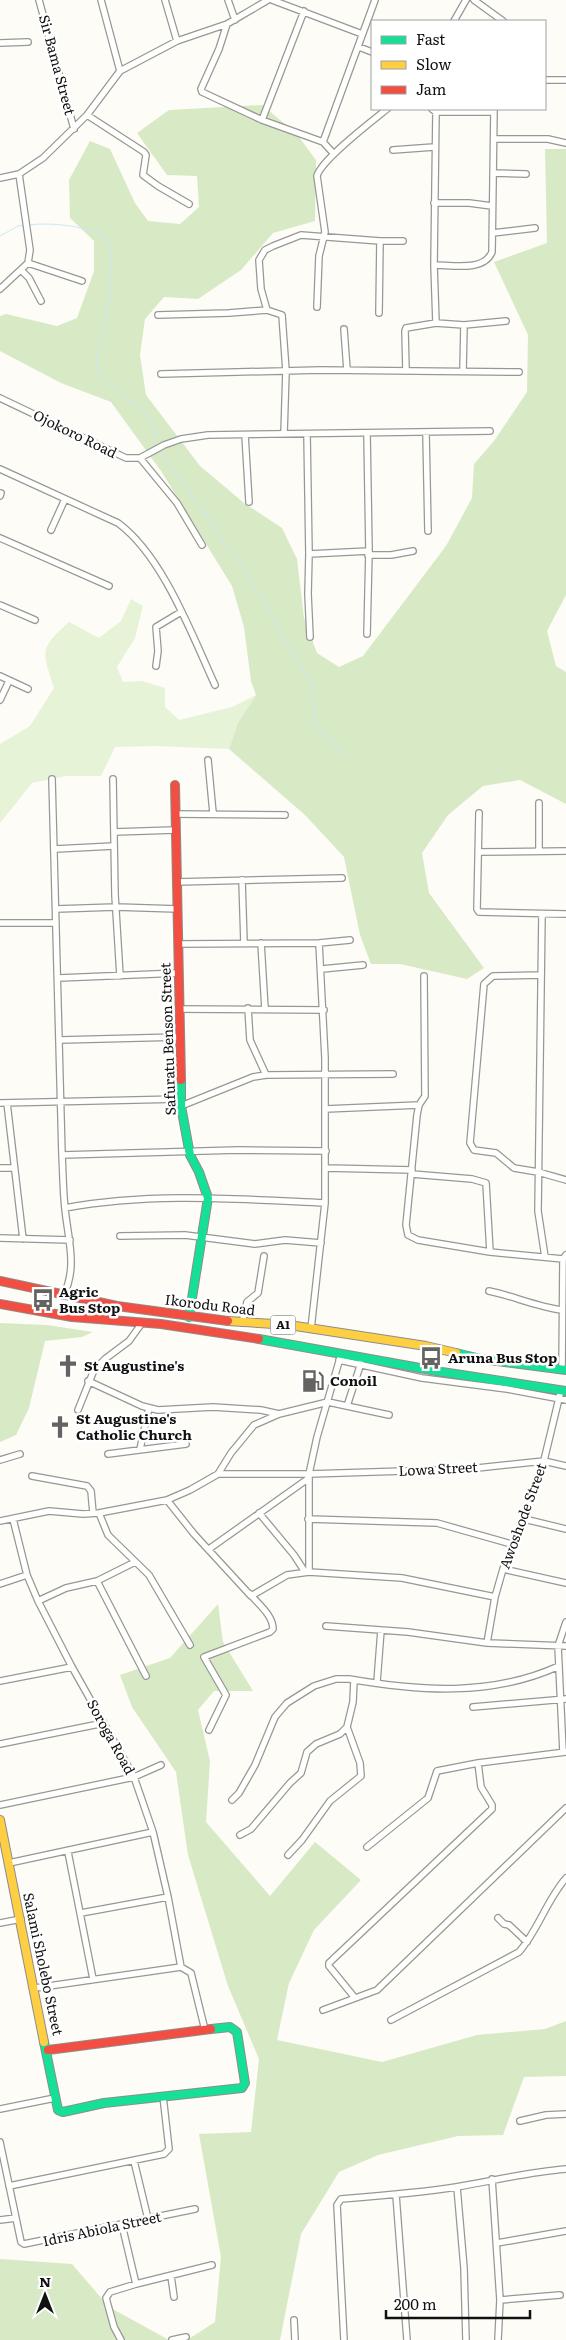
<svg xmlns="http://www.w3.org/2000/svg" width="566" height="2340" viewBox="0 0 566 2340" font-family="Literata,serif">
<rect width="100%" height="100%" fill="#fdfcf7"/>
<path fill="#e7f3d7" d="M131,599L143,606L135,638L117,667L123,682L142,681L165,688V707L179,720L232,707L256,695L238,723L229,749L157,746L115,747L101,776H66L32,783L0,823V744L30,726L54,688C42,650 39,649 69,622L99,638L121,621Z"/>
<path fill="#d8eac5" d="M262,105L296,133L316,160L315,221L273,233L241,270L198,299L164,297L145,319L140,355L146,395L200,466L244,503L282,528L297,559L304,618L317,653L339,667L363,656L446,546L472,498L474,464L494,441L527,392L528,335L494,262L547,243L545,149H566V595L547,631L556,666L566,672V804L520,780L483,786L448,815L422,853L429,893L484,968L467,979L400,964H371L360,935L344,857L305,815L229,749L238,723L256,695L251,681L244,627L232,586L161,471L111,402L61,383L0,351V316L6,314L57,326L77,318L94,271V241L70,218L69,180L90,141L110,149L135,203L148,221L180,224L199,207L197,176L167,175L137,133L169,110Z
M0,1323L47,1325L93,1332L82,1337L45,1341L29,1408L16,1435L0,1442Z
M218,1604L223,1642L253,1691H214L198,1710L210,1761L206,1822L270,1896L315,1842L361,1880L314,1930L289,1983L277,2040L382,2062L477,2035L545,2029L566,2021V2076L524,2077L503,2135L458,2136L378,2155L339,2172L301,2234L280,2340H187L215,2322L221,2257L199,2134L251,2132L259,2059L228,1986L188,1855L176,1772L132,1707L120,1675L170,1658Z
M0,2259L72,2264L109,2307L169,2340H0Z"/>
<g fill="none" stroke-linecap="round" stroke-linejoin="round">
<path stroke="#cde8f7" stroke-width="1" d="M28,225C54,222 78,226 103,234L111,249V268L109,302L96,363L100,375L150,417L156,433L155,442L157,447
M0,236L18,226L24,225
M159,451L207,515L216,533L241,564L260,595L303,672L312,682L316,726L348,757"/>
<defs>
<path id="street" d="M39,0L74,129
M101,0L120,71
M165,0L177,41
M228,0L235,20
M272,0L362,34
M474,0L503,21
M454,21L466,0
M227,24L219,49L201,89L202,92L262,120L323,142L334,154
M0,43L28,42
M359,47L372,52
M545,80H566
M432,109L436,112L434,265L436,323
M436,112H494
M87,115L144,152L146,155L143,175L158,186L189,204
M262,120L304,11
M494,139H548L566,143
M323,142L375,0
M393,150L434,147
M494,173L526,174
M0,178L19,174L43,158L87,115L120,71L177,41L227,24L268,0
M434,203H469L492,206
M493,233L535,228
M28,263L82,281
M434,265C452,265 484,272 492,252L494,109
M22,271L29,278L41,301
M0,289L28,263L30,250L19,174
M317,307L319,256L325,232L317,176C321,160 372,121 387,109
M267,310L261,289L259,260L265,250L273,246L301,235L380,241H403
M379,313L380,241
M158,315L229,313L267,310L282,315L286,371L284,434
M344,329L347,370
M406,370L405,331L406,328L436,323L464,325L506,321
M463,371L464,325
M161,374L320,370L519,372
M0,398L126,458H140L164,445L181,439L208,435L490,431
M426,433L428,531
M307,434L309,554L308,594L310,637
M245,435L249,502
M140,458L177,503L202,545
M0,469L118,523C163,556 192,635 215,685
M0,496L1,493
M51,530L65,499
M0,538L109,586
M309,554L369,551L367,434
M368,555H391L413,551
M0,605L35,620
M367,634L369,551
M156,666L158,651L156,627L181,612
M0,676L28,689
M0,700L9,681
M208,760L213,813
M52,779L62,1155C63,1173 63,1191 65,1209C68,1239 78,1268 63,1296
M113,779L115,895L120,976
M539,803V851
M479,813L477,909L479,912L566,914
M175,814L285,815
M114,832L175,830
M55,849L114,846
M478,852L566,851
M242,880L244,943
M176,882L342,878
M56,909L116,907L178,909
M542,914L538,1211L545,1257
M0,923H56
M261,943L265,1009
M178,944L319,943L350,940
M322,969L363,965
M541,975L493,976L484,984L470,1143L474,1150L496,1153L514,1168L538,1172L566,1180
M424,976L425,1096L419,1105L417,1115L406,1225L408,1235L418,1240L490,1252L563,1259
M59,978L179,973
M248,1008L250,1040L266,1075
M179,1009L324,1010
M60,1040L179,1037
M0,1103L180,1099
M7,1103L23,1239
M181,1106L253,1077L266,1075L393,1074
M325,1109L419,1105
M62,1155L238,1150L326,1151
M0,1168H14
M326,1168L412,1170
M412,1174L472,1179L486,1183L490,1252
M65,1208C151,1192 238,1199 325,1203
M120,1236L185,1235L255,1244L285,1240L321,1243
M0,1238L70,1240
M489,1291C513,1296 538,1307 562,1310
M242,1323L247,1302L258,1293L264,1256
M311,1329L325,1203V1058L319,943
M339,1360L422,1378L507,1389L566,1400
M562,1370L563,1259L566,1255
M88,1381L142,1406L158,1410L213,1407L261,1410L279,1414
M347,1406L361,1363
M78,1410L94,1370L105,1359L129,1341L142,1323
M140,1449L149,1408
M108,1454L186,1444
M0,1460L20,1454
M218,1474H309L468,1469L544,1461L566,1466
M32,1476L87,1486L91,1491L93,1513
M167,1500L194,1534L251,1596L287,1575L309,1572L402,1578L495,1597
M99,1513L108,1535L149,1575L190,1645
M259,1513L294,1555L305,1572
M13,1519L27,1575L38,1601L72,1667L134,1777L153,1832L168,1897L181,1967
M308,1519L437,1523L511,1544
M524,1519L566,1529
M0,1521L49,1511L83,1514L99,1513L167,1500L190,1490L218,1474L231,1453L254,1425L279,1414L328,1402L389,1415
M209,1549L309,1478
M503,1569L566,1583
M309,1572V1474L317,1437L340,1358
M97,1581L146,1676
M0,1584L27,1575
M38,1601L66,1588L97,1581L135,1562
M326,1626L408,1632L487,1643L566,1646
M487,1643L495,1597L503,1569L540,1477L561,1390
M0,1681L72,1667
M377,1682L381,1630
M473,1707L566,1699
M209,1730L226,1695L204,1657L270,1632L273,1629C273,1615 258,1604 250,1594
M0,1744L104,1723
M563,1752L558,1646L566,1622
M232,1800L239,1793L255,1765L275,1717L287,1703L314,1686L336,1679H349C419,1691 491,1697 559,1666
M0,1805L134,1777L161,1765
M240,1835L251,1829L290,1783L301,1773L307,1752L316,1744L340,1734L347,1727L353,1702L354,1680
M367,1847L428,1798L437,1771L478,1763L566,1752
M68,1852L93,1979
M288,1855L302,1840L330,1801L361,1776L360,1763L347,1727
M9,1863L153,1832
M81,1913L168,1897
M498,1918L504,1924L509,1925L527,1942
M0,1923L21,1919
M35,1988L181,1967L191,1973L205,2030
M355,1998L329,1966V1963L492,1809V1805L481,1787L478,1763
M323,2010L377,1990L566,1808
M391,2020L519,1952C539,1929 546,1901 566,1878
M0,2109L55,2098
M520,2121L546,2115L566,2114
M0,2142L21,2242L24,2244L195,2209
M134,2161L148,2219
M492,2179L500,2300L498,2340
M9,2186L164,2154L169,2149L163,2096
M457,2187L464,2268L466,2340
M396,2195L407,2340
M0,2220L16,2218
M122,2225L136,2284L212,2265
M497,2243L566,2231
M171,2276L174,2297
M500,2300L560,2295
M294,2320L295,2340
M121,2340L114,2327L106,2298L110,2292L136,2284
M172,2340L186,2337
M344,2340L337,2205L341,2199C379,2196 418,2193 456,2187C493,2181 528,2172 566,2169"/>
<path id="fast" d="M181,1080V1106L190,1155L199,1172L208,1198L189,1317
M259,1339L442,1372L566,1391
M456,1353L481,1359L566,1370
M44,2042L58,2110L63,2112L104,2103L242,2088L245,2083L237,2032L230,2027L211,2029"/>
<path id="slow" d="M228,1321L289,1325L426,1346L456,1353
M0,1820L44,2042"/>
<path id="jam" d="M175,785L181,1080
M0,1281L117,1306L228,1321
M0,1304L72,1317L161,1324L259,1339
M48,2050L211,2029"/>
</defs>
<use href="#street" stroke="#979795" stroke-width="8"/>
<use href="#fast" stroke="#8e8d8b" stroke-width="10"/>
<use href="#slow" stroke="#8e8d8b" stroke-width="10"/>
<use href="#jam" stroke="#8e8d8b" stroke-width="10"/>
<use href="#street" stroke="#fffffe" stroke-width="5.5"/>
<use href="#fast" stroke="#16e098" stroke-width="8"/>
<use href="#slow" stroke="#ffcf43" stroke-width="8"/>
<use href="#jam" stroke="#f24e42" stroke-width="8"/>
</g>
<defs>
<symbol id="bus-bare" viewBox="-9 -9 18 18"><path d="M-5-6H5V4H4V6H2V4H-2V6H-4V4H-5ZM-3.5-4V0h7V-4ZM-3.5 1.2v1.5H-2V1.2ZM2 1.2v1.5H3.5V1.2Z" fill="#646362" stroke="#fff" stroke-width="2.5" paint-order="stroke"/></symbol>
<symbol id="church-bare" viewBox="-9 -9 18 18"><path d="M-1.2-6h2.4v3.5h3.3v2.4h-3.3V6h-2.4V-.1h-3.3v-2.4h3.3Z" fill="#646362" stroke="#fff" stroke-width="2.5" paint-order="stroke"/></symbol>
<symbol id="fuel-bare" viewBox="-9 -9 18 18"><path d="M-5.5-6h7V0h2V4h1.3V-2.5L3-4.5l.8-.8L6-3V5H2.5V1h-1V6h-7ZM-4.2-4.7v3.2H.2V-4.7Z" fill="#646362" stroke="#fff" stroke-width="2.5" paint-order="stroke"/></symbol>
</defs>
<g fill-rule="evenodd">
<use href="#bus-bare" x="27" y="1284" width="32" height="32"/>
<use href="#bus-bare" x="415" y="1342" width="32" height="32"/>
<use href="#church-bare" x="52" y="1350" width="32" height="32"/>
<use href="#fuel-bare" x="297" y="1365" width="32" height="32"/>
<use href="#church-bare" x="44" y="1411" width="32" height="32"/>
</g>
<g text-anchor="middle" stroke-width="5" stroke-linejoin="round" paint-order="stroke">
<rect fill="#fff" stroke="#585858" stroke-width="1" x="270.5" y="1315.5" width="25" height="19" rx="4"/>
<g font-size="12" font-weight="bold" fill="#111">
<text x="283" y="1329">A1</text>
</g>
<g font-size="14" fill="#111" stroke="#fff">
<text transform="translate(57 65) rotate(75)" y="5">Sir Bama Street</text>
<text transform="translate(75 434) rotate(26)" y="5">Ojokoro Road</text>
<text transform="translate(168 1039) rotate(-92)" y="5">Safuratu Benson Street</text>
<text transform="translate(210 1305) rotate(7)" y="5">Ikorodu Road</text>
<text transform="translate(438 1469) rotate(-3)" y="5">Lowa Street</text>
<text transform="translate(523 1516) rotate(-70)" y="5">Awoshode Street</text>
<text transform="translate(111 1737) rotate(61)" y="5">Soroga Road</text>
<text transform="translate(43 1964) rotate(78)" y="5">Salami Sholebo Street</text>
<text transform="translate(102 2229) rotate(-12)" y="5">Idris Abiola Street</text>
</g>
<g font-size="14" font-weight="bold" fill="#111" stroke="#fff" text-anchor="start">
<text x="59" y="1297">Agric<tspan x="59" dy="16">Bus Stop</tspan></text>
<text x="448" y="1363">Aruna Bus Stop</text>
<text x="84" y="1371">St Augustine's</text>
<text x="330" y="1386">Conoil</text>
<text x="76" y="1424">St Augustine's<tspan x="76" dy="16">Catholic Church</tspan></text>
</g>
</g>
<rect x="371" y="20" width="175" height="90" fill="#ffffff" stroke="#a0a0a0"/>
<rect x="381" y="36" width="25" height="8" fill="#16e098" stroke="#a0a0a0"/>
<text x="416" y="45" font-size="15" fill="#111111">Fast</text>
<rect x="381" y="61" width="25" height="8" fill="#ffcf43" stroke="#a0a0a0"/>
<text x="416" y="70" font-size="15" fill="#111111">Slow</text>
<rect x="381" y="86" width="25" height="8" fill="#f24e42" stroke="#a0a0a0"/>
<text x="416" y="95" font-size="15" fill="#111111">Jam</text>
<g transform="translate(45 2295)" stroke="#ffffff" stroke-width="4" paint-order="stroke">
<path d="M0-4L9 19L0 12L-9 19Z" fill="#111111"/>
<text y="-8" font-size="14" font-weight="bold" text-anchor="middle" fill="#111111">N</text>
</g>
<path d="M386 2310v8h144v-8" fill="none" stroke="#111111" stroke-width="2.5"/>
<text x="394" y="2310" font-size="15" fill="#111111" stroke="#ffffff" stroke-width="4" paint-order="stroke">200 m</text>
</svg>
